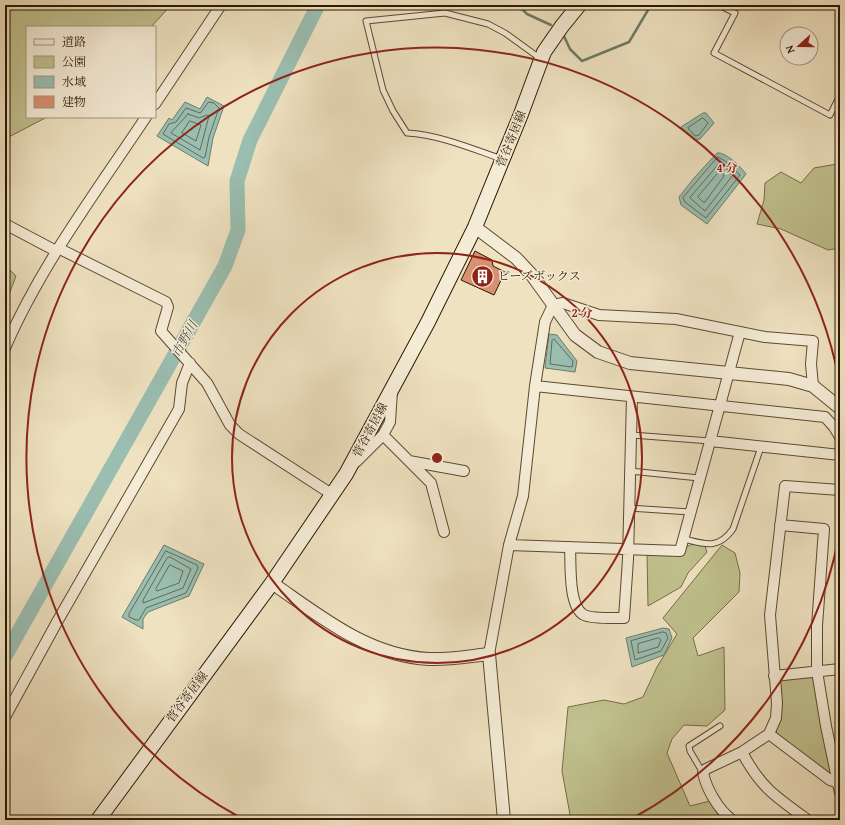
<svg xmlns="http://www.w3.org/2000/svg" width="845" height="825" viewBox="0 0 845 825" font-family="'Gentium Book Plus','Noto Serif JP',serif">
<rect width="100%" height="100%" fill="#efe2c1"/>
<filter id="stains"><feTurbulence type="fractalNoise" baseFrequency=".005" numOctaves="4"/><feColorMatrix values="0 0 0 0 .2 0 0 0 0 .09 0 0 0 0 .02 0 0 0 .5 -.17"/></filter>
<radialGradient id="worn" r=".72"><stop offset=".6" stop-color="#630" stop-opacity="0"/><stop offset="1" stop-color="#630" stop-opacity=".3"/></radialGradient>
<path fill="#c0c18e" stroke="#766c47" d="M5,5H171L151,27H27V117H47L5,139Z
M840,157V248L828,250L781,229L757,224L764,200L765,183L781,172L801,183L814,168L837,164Z
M5,265L16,276L5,305Z
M695,543L705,546L707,552L688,573L681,587L648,606L647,554L686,547Z
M722,545L735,553L740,573L739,592L693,638L698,656L724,647L725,710L707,726L684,725L672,739L667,753L690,806L710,801L721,820H571L562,771L568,707L604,700L624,704L643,697L657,667L677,634L663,618Z
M811,676L815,678L832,772L829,774L777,734L776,730L777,681Z"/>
<path fill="#9abeb1" stroke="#6e7c6a" d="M207,97L224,106L213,138L208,166L157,136L169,118L172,120L185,102L200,109Z
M703,113H706L714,123L700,139L694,140L681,127Z
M717,153C726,152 741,167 746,174L707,224L681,205L679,197L694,178Z
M549,334L557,335L577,361L575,372L545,368Z
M164,545L204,564L189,596L148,612L143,619V629L122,617Z
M663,628L669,629L672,638L664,655L632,667L626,638Z"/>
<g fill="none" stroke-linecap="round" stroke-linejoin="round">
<path stroke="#626b58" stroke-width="1" d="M209,102L214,103L219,108L209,137L205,157L203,158L163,134L169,124L176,122L186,108L200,113Z
M188,114L199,118L207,115L209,116L200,150L171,133C171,132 185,118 188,114Z
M703,118L708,123L699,135L695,136L688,128Z
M190,121L201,125L196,141L182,133Z
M718,157L725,161L740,175L706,218L685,202L683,198Z
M719,164H722L733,175L705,211L690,198Z
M719,172H722L724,176L705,202H703L698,197Z
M554,339L573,361L572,367L550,364L552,341Z
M166,551L197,565L198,568L186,593L146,608L139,620H136L129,617V614Z
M170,557L191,569L183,588L143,603V600L167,558Z
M170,565L183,571L179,583L157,591L156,589Z
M663,632L666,633L668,638L661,651L635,660L631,641Z
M659,638L661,640L658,647L638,653V644Z"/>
<path stroke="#6e7c6a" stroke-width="2.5" d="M518,5L527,14L551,25
M563,34L570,49L582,61L629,42L651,5
M5,819L8,820"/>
<path stroke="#9abeb1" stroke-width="15" d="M5,656L225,266L238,230L237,181L250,140L318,5"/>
</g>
<path fill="#d79072" stroke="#2b1800" d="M475,251L492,260L493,266L505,272L494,295L461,280Z"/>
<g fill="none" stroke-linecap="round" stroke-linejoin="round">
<defs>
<path id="service" d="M719,5L735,13L714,53L830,115L840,95
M502,159C470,148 440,135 407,133L393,111L383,90L366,21L445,13L488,24L505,33L541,59
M632,435L710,441
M630,471L699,478
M629,508L690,512
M684,539C705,544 718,550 733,529L761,447
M703,773L690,751L689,746L720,726"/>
<path id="minor" d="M155,104L221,5
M5,224L56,251
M58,248L166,302L168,307L161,331L207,383L230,425L239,434L333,495
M5,348C41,265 96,192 146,117
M535,386L825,417L834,427L840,437
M383,435L431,483L444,532
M710,441L840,455
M409,461L464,471
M356,462L383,435L390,422L392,391
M780,525L824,529L817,626V671L826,726L840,793
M509,545L680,551L740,332
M570,547C571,563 568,607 584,615C592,619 615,618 624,618L628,559L632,397
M489,654L509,545L523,496L535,386L545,322L553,305L563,303L599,315L676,319L765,337L813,341L811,364L813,386
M774,676L840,669
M5,717L57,622L179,409L182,383L190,363
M769,734L830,780L836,782
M742,752C760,787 777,798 808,820
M732,820C718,809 707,790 703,773L706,769L742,752L769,734L776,718L777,703L770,615L785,486L840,490"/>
<path id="tertiary" d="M475,227L516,258L531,274L575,335L598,352L630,363L789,379L813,386L840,408
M272,583C320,616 368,656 429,659C448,660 470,656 489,654L504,820"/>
<path id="secondary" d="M98,820L272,583L346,474L428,322L475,227L521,114L544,52L562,26L579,5"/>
</defs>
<use href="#service" stroke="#5c4a30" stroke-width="7"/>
<use href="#minor" stroke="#5c4a30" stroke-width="12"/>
<use href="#tertiary" stroke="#5c4a30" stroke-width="14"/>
<use href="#secondary" stroke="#2b1800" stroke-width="16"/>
<use href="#service" stroke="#f5ecd7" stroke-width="5"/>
<use href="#minor" stroke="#f5ecd7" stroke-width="10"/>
<use href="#tertiary" stroke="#f5ecd7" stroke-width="12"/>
<use href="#secondary" stroke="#f5ecd7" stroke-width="14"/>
</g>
<g fill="none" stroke="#8f2418" stroke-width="2">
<circle cx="437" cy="458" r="205"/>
<path d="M839 536A410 410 0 0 1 633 818M241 818A410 410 0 1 1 839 380"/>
</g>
<defs>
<symbol id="building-disc" viewBox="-11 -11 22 22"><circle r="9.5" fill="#8f2418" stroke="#f5ecd7"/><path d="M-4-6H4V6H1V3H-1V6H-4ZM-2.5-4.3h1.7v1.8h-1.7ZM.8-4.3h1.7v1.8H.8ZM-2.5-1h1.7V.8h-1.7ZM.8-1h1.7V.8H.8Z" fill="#fff"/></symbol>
</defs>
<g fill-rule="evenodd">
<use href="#building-disc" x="470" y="264" width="25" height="25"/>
</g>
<g text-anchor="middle" stroke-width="3" stroke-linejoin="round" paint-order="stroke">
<g font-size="12" fill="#2b1800" stroke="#f5ecd7">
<text transform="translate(511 139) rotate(-68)" y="4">菅谷寄居線</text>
<text transform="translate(370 430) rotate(-62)" y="4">菅谷寄居線</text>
<text transform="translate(187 697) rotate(-53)" y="4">菅谷寄居線</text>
</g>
<g font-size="12" fill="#2b1800" stroke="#f5ecd7" text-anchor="start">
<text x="498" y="280">ピーズボックス</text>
</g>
<g font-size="13" font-style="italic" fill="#52523e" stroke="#f5ecd7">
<text transform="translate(184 339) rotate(-61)" y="5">市野川</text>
</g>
</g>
<circle cx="437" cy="458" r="6" fill="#8f2418" stroke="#f5ecd7" stroke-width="2"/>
<g font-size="12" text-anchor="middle" font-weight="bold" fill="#8f2418" stroke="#f5ecd7" stroke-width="3" stroke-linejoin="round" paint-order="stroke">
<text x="727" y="172">4 分</text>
<text x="582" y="317">2 分</text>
</g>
<rect width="845" height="825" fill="none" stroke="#efe2c1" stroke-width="20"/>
<rect x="6" y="6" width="833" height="813" fill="none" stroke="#2b1800" stroke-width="2"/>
<rect x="10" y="10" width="825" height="805" fill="none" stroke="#2b1800"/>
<rect x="26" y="26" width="130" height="92" fill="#f5ecd7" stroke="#a49781"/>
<rect x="34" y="39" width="20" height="6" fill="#f5ecd7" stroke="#a49781"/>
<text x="62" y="46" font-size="12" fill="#2b1800">道路</text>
<rect x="34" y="56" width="20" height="12" fill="#c0c18e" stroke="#a49781"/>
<text x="62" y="66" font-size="12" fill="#2b1800">公園</text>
<rect x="34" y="76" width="20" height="12" fill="#9abeb1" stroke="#a49781"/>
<text x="62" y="86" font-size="12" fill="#2b1800">水域</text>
<rect x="34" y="96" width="20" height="12" fill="#d79072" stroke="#a49781"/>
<text x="62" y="106" font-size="12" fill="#2b1800">建物</text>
<g transform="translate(799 46) rotate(249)"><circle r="19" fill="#f5ecd7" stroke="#a49781"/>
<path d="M0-3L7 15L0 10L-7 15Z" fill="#8f2418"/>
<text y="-6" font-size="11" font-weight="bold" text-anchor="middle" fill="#2b1800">N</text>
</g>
<rect width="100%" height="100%" filter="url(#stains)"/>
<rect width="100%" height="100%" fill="url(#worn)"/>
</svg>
